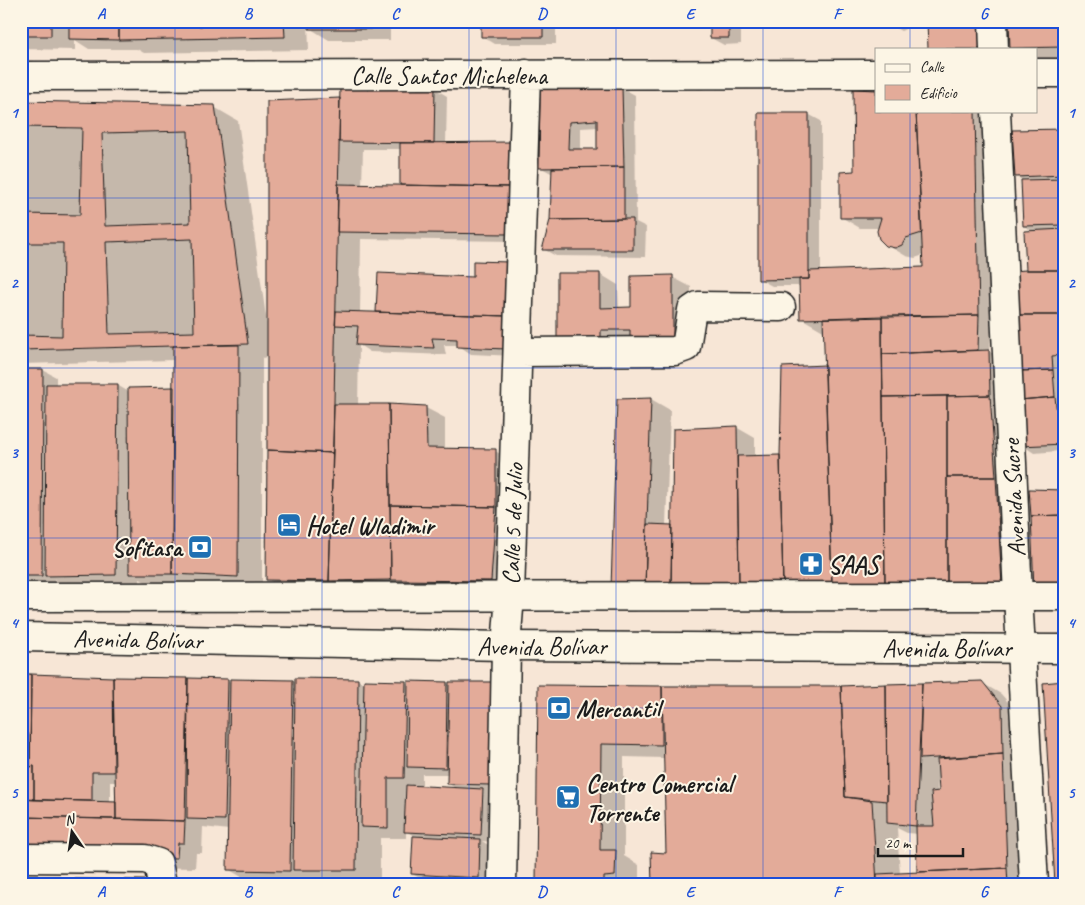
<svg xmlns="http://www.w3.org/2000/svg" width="1085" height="905" viewBox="0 0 1085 905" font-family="Caveat,sans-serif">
<rect width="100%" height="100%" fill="#f7e6d6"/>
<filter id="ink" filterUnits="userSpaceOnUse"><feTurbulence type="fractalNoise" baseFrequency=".02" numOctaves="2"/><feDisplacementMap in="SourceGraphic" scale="10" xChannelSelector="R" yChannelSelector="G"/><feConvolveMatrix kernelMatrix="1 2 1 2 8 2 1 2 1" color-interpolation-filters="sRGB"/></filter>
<g filter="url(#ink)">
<path fill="#0003" fill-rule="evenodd" d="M21,21H308L309,50L144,53L137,49H89L75,40V50L21,49Z
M311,21H390V40H329L311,29Z
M409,21H556V44H495L482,36V26H418Z
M689,21H763V27H741V44L724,45L711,38V28H702Z
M838,21H910V27L901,31L890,25L879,29L868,24L858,29Z
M1064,21V61H1036V49L1011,48Z
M622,88L635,95L636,222L646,227L645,257L556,256L543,249L551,220L553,174L540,167L542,89ZM598,127V151L581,150V128Z
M435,89L447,96L446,144H510L522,151L520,241L361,239L360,313H377L379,275L474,278L509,264L518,356L471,354L458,345H444L446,355L370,352L359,345L358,406L426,408L445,418V450L495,451L514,461L509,591L286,590L267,579L268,357L262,358V590L149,584L140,579V589H71L54,579V583H21V370H43L56,377V385H117L129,392L174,388V360L21,364V102L214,107L238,121L267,324L341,99ZM363,149H402V186H362Z
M854,91H876V111H999L1002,328H991L990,352L1008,362L1014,592L631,598L651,399L670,410L666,526H673L736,427L755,438V457L781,456L826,367L825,332L801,318L800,286H772L759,279L808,114L821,121V272L925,268L924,249L921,256L915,258L906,256L887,245L880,228H860L841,217L856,172Z
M1064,130V599L1060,451L1034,453L1022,445L1027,272L1034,232L1024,226L1022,180L1016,176Z
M600,274L618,285L619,309H633L672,277L691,287V354L577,358Z
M21,675L227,680L231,682L293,681L296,683V679L358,680L365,684L405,682L409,684L447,683L451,685L492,684L493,842L482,841L493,848L491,884L425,881L412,874L414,836L406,831V838H380V883H318L314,881V884L252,883L228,869L229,830L203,827L202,853H196L195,868L21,865ZM422,774H449V784L457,789L422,787ZM110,782H115L116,803H110Z
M982,683L1001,694L1021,717L1031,884H654L668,854L664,758L624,757V856L639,865V884H537L539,686L842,687ZM938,777L941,792H937ZM897,828L907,833L918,834V871L921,873L900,874Z"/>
<path fill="#e3ab99" stroke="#1c1c1c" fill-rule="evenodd" d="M21,21H51V36H21Z
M69,21H119V40L69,39Z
M119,21H284L285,37L119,40Z
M142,21H202V26L142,27Z
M309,21H372V29H309Z
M481,21H543V37H481Z
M710,21H729V38H710Z
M927,21H979L980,49H928Z
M1009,21H1064V47L1010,48Z
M340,87H435L434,143L339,142Z
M622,87L624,167L539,168L540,88ZM597,120V149H568L569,122Z
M853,89L876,90V111H916L922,233L906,238L902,245L895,248L886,246L879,239L877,231L881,218H840V172L854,171Z
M340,98L333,453L267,450V101Z
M21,101L215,105L248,344L21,350Z
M916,111H975L979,315L800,319L799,279H809V271L923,267Z
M758,113H809V279L758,280Z
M21,127L82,128L80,215L21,214Z
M1064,129V175L1015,177L1012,130Z
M188,131L190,223L105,226L102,133Z
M510,142L509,187L400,185V143Z
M624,167V219L550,220L552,168Z
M1064,179V225L1023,226L1021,180Z
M338,184L509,187L507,234L337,232Z
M624,219H633V250H542L550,220Z
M1064,229V270H1026L1024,231Z
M192,239L194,332L109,334L106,242Z
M21,243H63L62,336L21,335Z
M473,261L509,262L507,316L376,312L378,273L473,277Z
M1026,270H1064V315H1016L1014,271Z
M557,273H600V308L631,307V276L673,275V344H630V330H601V347L557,348Z
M336,311L507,316L506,349L457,347V339L432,338L434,348L356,345L358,326L335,325Z
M979,315L978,350L882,354V316Z
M1016,315H1064V355L1052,356L1053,370L1017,371Z
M882,316L885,585L832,584L823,318Z
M239,345L238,577L172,574L173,346Z
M989,350L990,395L883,397L882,354Z
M825,365L832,584L783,586L780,455L782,367Z
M21,369H43L42,576H21Z
M1053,370L1055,397L1019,400L1017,371Z
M46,384H118L116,575L45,576Z
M174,387L172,574H129L128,388Z
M990,395L996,477H947V396Z
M947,396V585H885L883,397Z
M1055,397L1057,414H1064V444L1020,446L1019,400Z
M651,398L645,588H611L617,399Z
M334,404H389L391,580L329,581Z
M389,404L426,406L427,448L496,449V507L390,505Z
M737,426L739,586L671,587L673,429Z
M1059,444H1064V490H1060Z
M267,450L333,453L329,581L266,580Z
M780,455L783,586H739L737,456Z
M947,477H996L1002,586L947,585Z
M1029,489L1064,490V515L1031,516Z
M390,505L496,507L491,581L391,580Z
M1064,515V588L1034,589L1031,516Z
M647,524L672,525L671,587L645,588Z
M21,674H31L30,767L34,766V800L21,799Z
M31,674L113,677L114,772H92V801L34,800V766L30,767Z
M113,677L188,678L185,821L116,819Z
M188,678L228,679L225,820L187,819Z
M295,678L358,679L356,870H293Z
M230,679L293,680L290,871L227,870Z
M364,680L406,681L404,778H388V828L361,827Z
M408,681L447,682L446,768L407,767Z
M982,681L1002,706L1003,754L920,759L922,683Z
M1064,681V884H1055L1043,683Z
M449,682H492L490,785L447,784Z
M922,683L916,826L887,823L886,684Z
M886,684L887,801L845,797L841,686Z
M538,685L662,686V745L601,744L600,850H616L615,876L604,877V884H536Z
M662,686H841L845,797L872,801L877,884H652L651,852L666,853Z
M1003,754L1007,868L917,872L916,826H934L931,792L939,791L937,759Z
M406,785L483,789L481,835L404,832Z
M21,799L116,802V819L21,817Z
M21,817L185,821L184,843H178L177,858L21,855Z
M413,836L480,839L479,878L411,874Z
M1007,868L1008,884H877V874Z
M21,878L146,880V884H21Z"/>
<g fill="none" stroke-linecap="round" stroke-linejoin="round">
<defs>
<path id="minor" d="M993,21L994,49
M1036,73H1064
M21,76L876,74
M996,111L1018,596L1034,884
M518,352L675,351L686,347L692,310L698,306L781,307
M21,858L145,859L158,863L162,884
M502,884L506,646L510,596L526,74"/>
<path id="major" d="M21,597L1064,596
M21,637L506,646L1064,649"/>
</defs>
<use href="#minor" stroke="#1c1c1c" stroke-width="31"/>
<use href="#major" stroke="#1c1c1c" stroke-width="31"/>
<use href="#minor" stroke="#fcf5e5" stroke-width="28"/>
<use href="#major" stroke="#fcf5e5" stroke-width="28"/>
</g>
</g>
<path fill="none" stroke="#1d4ed8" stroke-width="1" stroke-opacity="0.55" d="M175,21V884M322,21V884M469,21V884M616,21V884M763,21V884M910,21V49M910,111V884M21,198H1064M21,368H1064M21,538H1064M21,708H1064"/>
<defs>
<symbol id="hotel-square" viewBox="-11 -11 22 22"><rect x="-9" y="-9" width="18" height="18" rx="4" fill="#1f6fb2" stroke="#fcf5e5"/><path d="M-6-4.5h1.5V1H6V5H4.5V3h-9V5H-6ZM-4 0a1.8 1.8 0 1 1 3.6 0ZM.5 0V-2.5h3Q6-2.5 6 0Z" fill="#fff"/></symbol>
<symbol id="bank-square" viewBox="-11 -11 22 22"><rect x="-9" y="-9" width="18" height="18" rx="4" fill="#1f6fb2" stroke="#fcf5e5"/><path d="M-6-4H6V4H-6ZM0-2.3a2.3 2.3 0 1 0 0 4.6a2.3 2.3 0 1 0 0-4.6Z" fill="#fff"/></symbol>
<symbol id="pharmacy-square" viewBox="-11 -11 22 22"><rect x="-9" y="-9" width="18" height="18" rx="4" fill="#1f6fb2" stroke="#fcf5e5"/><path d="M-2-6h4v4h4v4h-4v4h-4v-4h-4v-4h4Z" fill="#fff"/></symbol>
<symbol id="supermarket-square" viewBox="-11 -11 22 22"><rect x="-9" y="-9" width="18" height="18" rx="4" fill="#1f6fb2" stroke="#fcf5e5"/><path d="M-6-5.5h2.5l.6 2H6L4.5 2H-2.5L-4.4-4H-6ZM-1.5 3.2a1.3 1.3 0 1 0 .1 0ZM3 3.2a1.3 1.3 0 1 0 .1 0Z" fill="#fff"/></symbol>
</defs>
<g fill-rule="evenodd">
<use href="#hotel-square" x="275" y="511" width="28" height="28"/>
<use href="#bank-square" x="186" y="533" width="28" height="28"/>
<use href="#pharmacy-square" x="797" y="550" width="28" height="28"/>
<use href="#bank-square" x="545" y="694" width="28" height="28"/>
<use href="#supermarket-square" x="554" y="783" width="28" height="28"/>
</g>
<g text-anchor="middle" stroke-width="4" stroke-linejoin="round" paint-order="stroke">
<g font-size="25" fill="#1c1c1c" stroke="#fcf5e5">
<text x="449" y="84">Calle Santos Michelena</text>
<text transform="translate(1013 498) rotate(-93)" y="9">Avenida Sucre</text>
<text transform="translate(512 524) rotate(-88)" y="9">Calle 5 de Julio</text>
<text transform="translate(138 639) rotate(1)" y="9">Avenida Bolívar</text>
<text x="542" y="655">Avenida Bolívar</text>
<text x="947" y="657">Avenida Bolívar</text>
</g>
<g font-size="25" font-weight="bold" fill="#1c1c1c" stroke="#fcf5e5" text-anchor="start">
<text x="306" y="534">Hotel Wladimir</text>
<text x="182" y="556" text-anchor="end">Sofitasa</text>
<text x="828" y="573">SAAS</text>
<text x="576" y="717">Mercantil</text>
<text x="586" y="792">Centro Comercial<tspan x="586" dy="29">Torrente</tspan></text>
</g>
</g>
<rect width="1085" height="905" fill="none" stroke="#fcf5e5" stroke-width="55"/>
<rect x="875" y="48" width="162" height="65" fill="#fcf5e5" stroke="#a29e95"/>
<rect x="885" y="64" width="25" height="8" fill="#fcf5e5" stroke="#a29e95"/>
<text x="920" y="72" font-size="15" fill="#1c1c1c">Calle</text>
<rect x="885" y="85" width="25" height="15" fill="#e3ab99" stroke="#a29e95"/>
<text x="920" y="98" font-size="15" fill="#1c1c1c">Edificio</text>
<g transform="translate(72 832) rotate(347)" stroke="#fcf5e5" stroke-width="4" paint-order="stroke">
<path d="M0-4L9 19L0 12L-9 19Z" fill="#1c1c1c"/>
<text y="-8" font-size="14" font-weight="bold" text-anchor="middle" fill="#1c1c1c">N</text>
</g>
<path d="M878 848v8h85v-8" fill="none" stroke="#1c1c1c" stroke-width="2.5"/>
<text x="885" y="848" font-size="15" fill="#1c1c1c" stroke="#fcf5e5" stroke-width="4" paint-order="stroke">20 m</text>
<rect x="28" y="28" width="1030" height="850" fill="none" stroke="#1d4ed8" stroke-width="2"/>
<g font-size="16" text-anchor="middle" font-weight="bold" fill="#1d4ed8">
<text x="101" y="19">A</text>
<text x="248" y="19">B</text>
<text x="395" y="19">C</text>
<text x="542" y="19">D</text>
<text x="690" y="19">E</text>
<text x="837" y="19">F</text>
<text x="984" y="19">G</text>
<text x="14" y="118">1</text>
<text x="1071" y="118">1</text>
<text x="14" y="288">2</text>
<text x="1071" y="288">2</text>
<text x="14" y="458">3</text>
<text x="1071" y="458">3</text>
<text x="14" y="628">4</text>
<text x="1071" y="628">4</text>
<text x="14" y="798">5</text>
<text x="1071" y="798">5</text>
<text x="101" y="897">A</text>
<text x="248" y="897">B</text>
<text x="395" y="897">C</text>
<text x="542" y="897">D</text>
<text x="690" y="897">E</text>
<text x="837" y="897">F</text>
<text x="984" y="897">G</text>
</g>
</svg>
